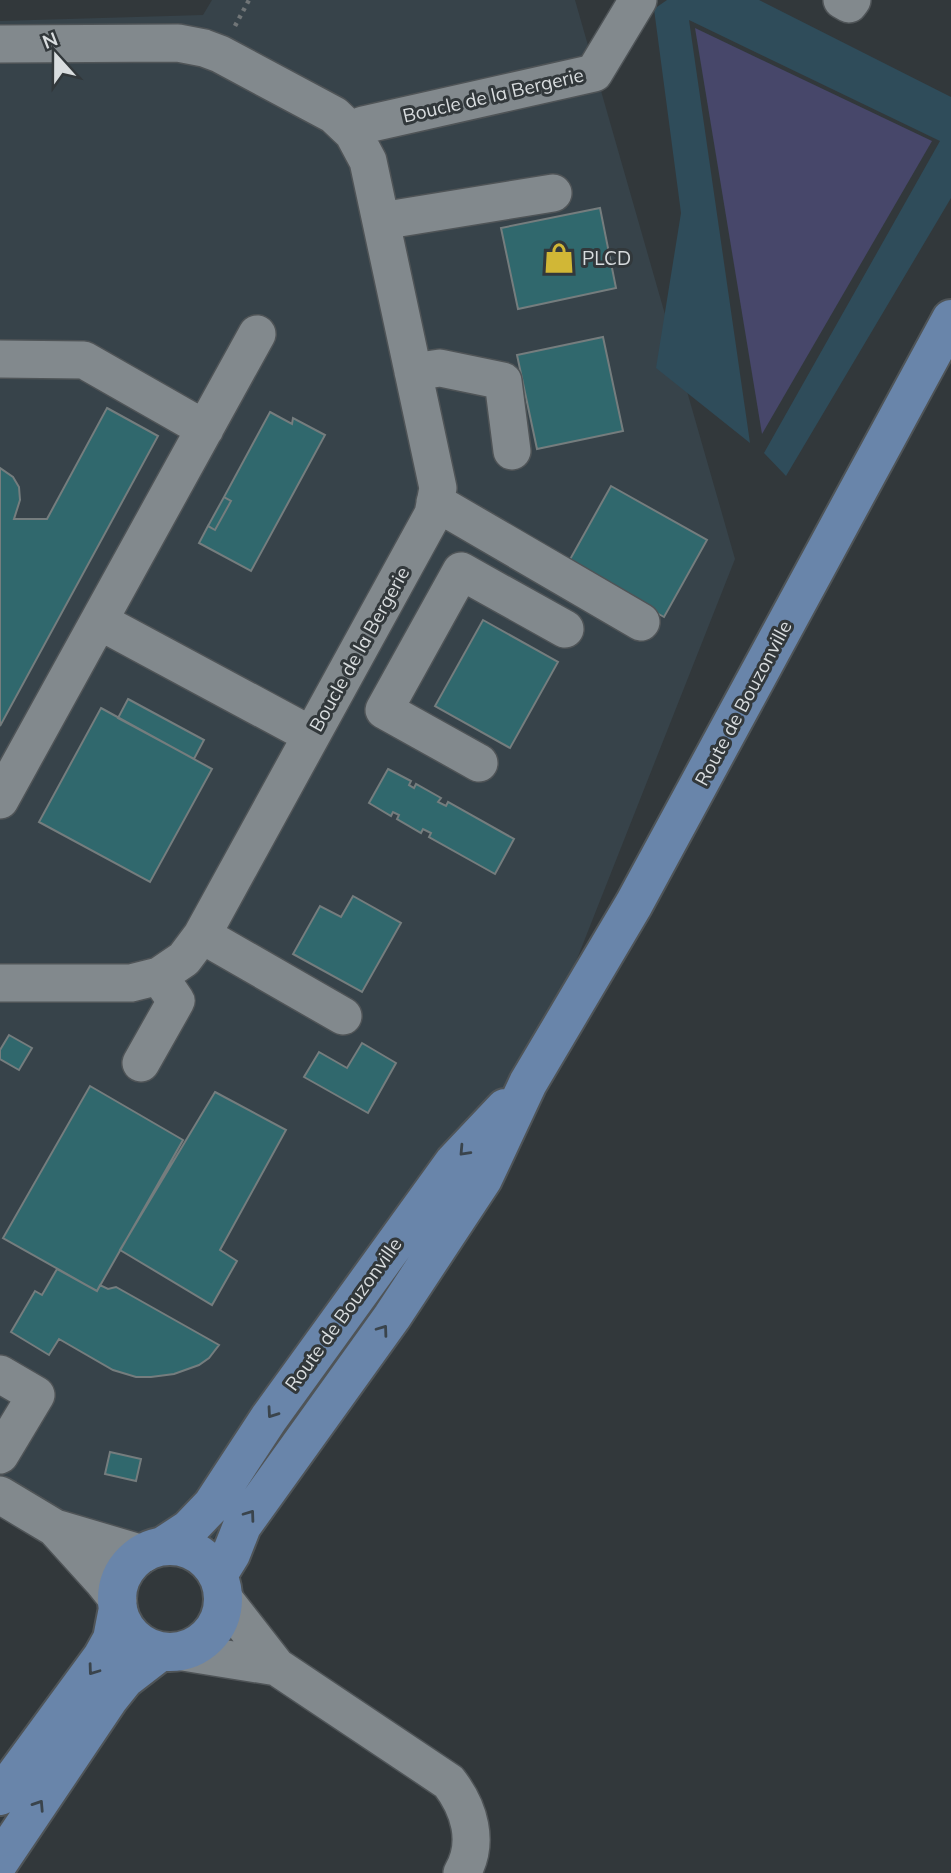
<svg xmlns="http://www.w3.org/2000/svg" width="951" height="1873" viewBox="0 0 951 1873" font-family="Mulish,sans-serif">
<rect width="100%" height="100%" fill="#32383b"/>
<path fill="#37434a" d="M212,0H575L735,559L528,1083L201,1556L127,1569L0,1495V21L203,15Z"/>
<path fill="#2f4c5a" d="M667,0H759L951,97V198L786,476L764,453L940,141L689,20L750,443L656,368L681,213L654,9Z"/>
<path fill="#47476a" d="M695,28L932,141L762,434Z"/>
<path fill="#30686d" stroke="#757d7e" stroke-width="2" d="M600,208L616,288L518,309L501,228Z
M603,337L623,431L537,449L517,355Z
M107,408L158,436L0,726V468L13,477L19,487L20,500L14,519H47Z
M270,412L292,424L293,418L325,435L251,571L199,543L208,526L215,530L231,501L224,497Z
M611,486L707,540L664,617L568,563Z
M224,497L231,501L215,530L208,526Z
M483,620L558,662L510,748L435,706Z
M128,699L204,740L194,759L118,718Z
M101,708L212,769L150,882L39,822Z
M388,769L411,781L409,785L414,788L416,784L441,798L438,802L446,806L448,802L514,839L495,874L429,837L431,833L423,829L421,833L397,819L399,815L393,812L391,816L369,803Z
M353,896L401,923L362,992L293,954L320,906L341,917Z
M9,1035L32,1048L19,1070L0,1059V1050Z
M362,1043L396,1063L368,1113L304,1077L319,1052L347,1068Z
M90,1086L183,1140L97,1291L3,1238Z
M215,1092L286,1130L220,1250L237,1261L212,1305L120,1250Z
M57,1269L97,1291L100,1285L108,1289L116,1287L219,1345L209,1358L199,1365L174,1374L151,1377H136L113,1370L59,1339L49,1355L11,1332L35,1291L42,1295Z
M110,1452L141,1459L136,1481L105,1474Z"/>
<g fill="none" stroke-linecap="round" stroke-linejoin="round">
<defs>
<path id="minor" d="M842,0L849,4L852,0
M0,44L178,43L204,48L220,54L334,115L353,133L368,161L438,488L433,514L202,935L184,959L159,976L131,983H0
M353,133L363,125L594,73L638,0
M381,221L553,193
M0,359L84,360L205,429
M413,372L440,368L503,381L512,451
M435,502L641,622
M99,621L311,735
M479,763L384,710L461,571L565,629
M0,800L257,334
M202,935L343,1016
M141,1063L176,1001L159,976
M0,1374L36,1395L0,1455
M0,1495L55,1528L143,1554
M55,1528L102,1580L118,1600
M224,1599L277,1667L449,1782C469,1808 480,1842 462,1873
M183,1652L277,1667"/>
<path id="major" d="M163,1546L189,1529L212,1505L269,1418L454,1162L505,1108
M117 1599a53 53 0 1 1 106 0a53 53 0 1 1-106 0Z
M218,1575L231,1554L242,1526L392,1317L483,1179L528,1083L634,904L951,319
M0,1796L102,1657L112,1639L118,1608
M0,1861L109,1699L125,1679L160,1652"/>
</defs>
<use href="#minor" stroke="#4f5457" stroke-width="40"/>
<use href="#major" stroke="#4f5457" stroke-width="42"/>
<path stroke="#707577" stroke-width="4.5" stroke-dasharray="3.5 5" stroke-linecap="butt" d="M235,26L249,0"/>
<use href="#minor" stroke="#82898d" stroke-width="37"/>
<use href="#major" stroke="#6985aa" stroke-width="38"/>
</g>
<defs><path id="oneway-chevron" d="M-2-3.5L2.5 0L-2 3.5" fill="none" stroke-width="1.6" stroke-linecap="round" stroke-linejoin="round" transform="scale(1.75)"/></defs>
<g stroke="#3a444c">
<use href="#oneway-chevron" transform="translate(464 1151) rotate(133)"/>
<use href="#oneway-chevron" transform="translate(383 1330) rotate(-54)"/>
<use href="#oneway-chevron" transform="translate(272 1413) rotate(125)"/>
<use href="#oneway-chevron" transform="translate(250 1515) rotate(-54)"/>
<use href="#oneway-chevron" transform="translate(93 1670) rotate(126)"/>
<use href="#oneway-chevron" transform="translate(39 1805) rotate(-57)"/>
</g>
<defs>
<symbol id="shop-bare" viewBox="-9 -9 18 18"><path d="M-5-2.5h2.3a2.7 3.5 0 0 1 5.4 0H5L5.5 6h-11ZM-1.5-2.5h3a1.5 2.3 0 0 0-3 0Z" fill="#d1b736" stroke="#32383b" stroke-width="2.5" paint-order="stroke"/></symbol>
</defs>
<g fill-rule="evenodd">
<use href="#shop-bare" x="537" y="236" width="44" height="44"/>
</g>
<g text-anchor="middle" stroke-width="6" stroke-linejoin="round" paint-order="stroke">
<g font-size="19" fill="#d9dddf" stroke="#32383b">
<text transform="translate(493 95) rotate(-13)" y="7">Boucle de la Bergerie</text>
<text transform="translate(359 649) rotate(-61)" y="7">Boucle de la Bergerie</text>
<text transform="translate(743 703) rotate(-62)" y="7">Route de Bouzonville</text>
<text transform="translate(343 1314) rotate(-54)" y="7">Route de Bouzonville</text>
</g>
<g font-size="19" fill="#d9dddf" stroke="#32383b" text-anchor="start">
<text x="582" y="265">PLCD</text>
</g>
</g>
<g transform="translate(56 56) rotate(339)" stroke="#32383b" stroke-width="5" paint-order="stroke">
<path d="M0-5L12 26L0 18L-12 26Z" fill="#d9dddf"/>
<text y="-10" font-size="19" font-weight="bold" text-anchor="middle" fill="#d9dddf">N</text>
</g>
</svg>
